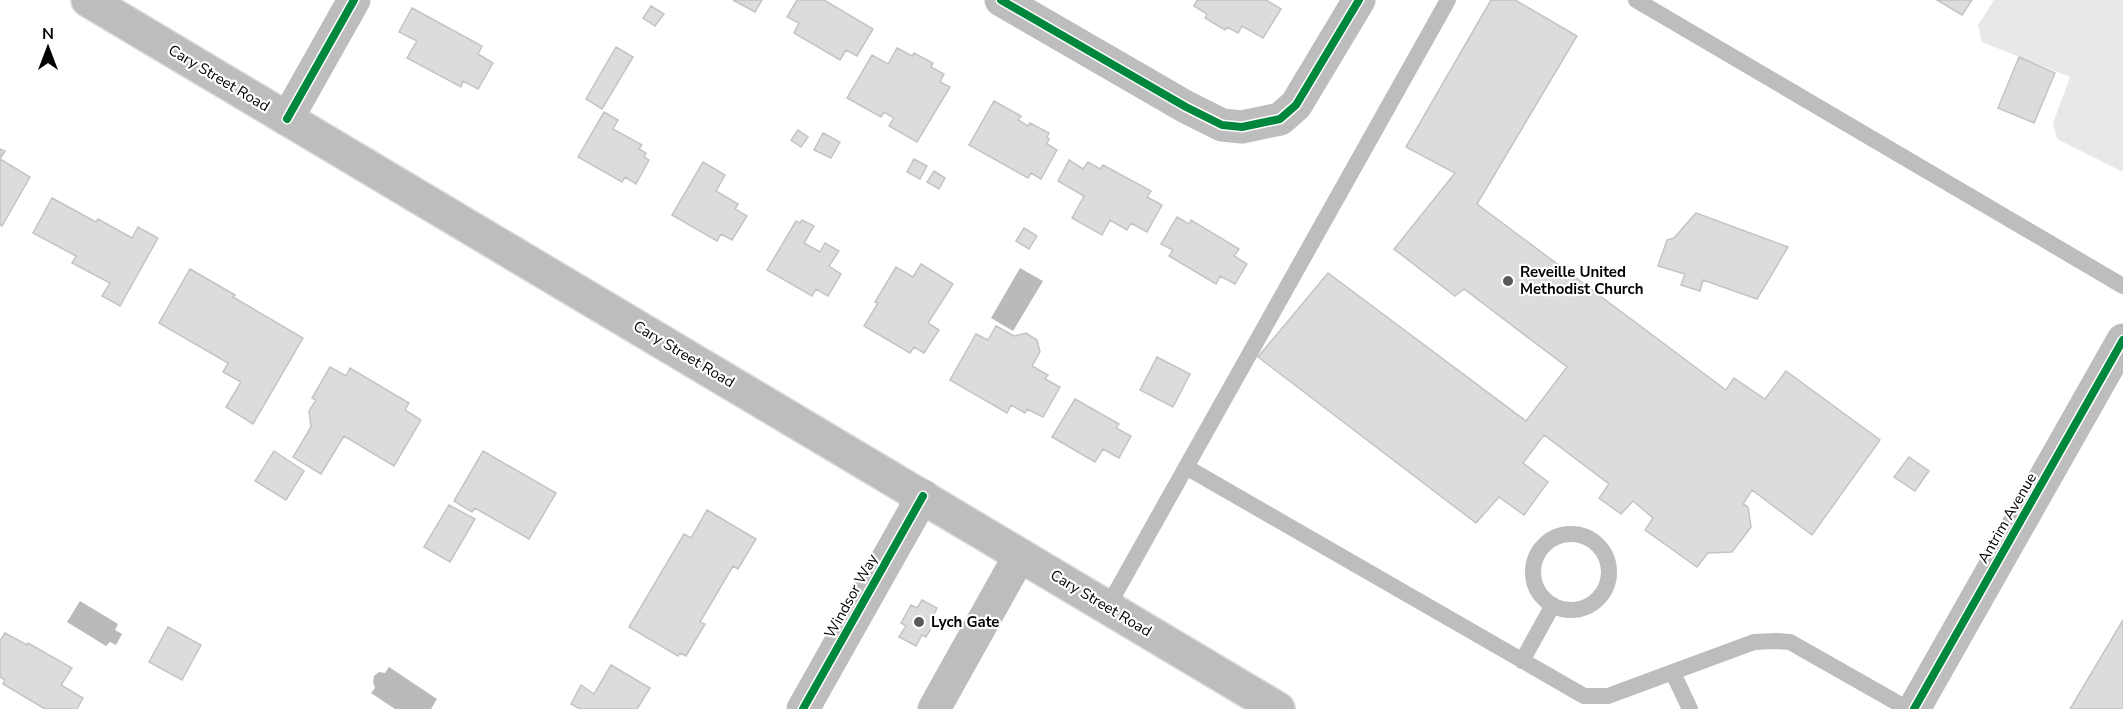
<svg xmlns="http://www.w3.org/2000/svg" width="2123" height="709" viewBox="0 0 2123 709" font-family="'Nunito Sans',sans-serif">
<rect width="100%" height="100%" fill="#fff"/>
<path fill="#e8e8e8" d="M1994,0H2123V172L2057,139L2053,123L2070,77L1982,42L1978,25Z"/>
<path fill="#bababa" d="M1020,268L1043,281L1013,331L991,318Z
M80,601L118,624L115,630L122,634L116,645L110,642L106,646L67,622Z
M389,667L437,699L431,709H395L371,693L375,688L373,682L374,676L379,672L385,673Z"/>
<path fill="#dcdcdc" stroke="#c4c4c4" stroke-width="1.5" d="M733,0H762L755,12Z
M797,0H824L873,29L857,56L846,50L840,60L794,33L799,23L787,17Z
M1197,0H1266L1281,9L1263,38L1242,26L1238,33L1227,27L1225,30L1205,18L1207,14L1194,6Z
M1491,0H1515L1577,36L1477,204L1726,390L1734,378L1765,399L1786,371L1880,440L1812,535L1752,490L1743,504L1748,507L1751,527L1732,552L1708,553L1697,567L1645,530L1653,518L1633,501L1621,514L1599,498L1609,484L1544,435L1523,463L1548,482L1524,515L1499,497L1476,523L1258,357L1328,273L1526,421L1567,367L1464,289L1455,296L1394,249L1455,173L1406,147Z
M1937,0H1972L1962,15Z
M651,6L664,14L655,26L643,18Z
M412,8L482,46L478,54L493,63L478,89L463,81L461,87L407,58L417,41L399,32Z
M616,47L633,57L602,109L586,99Z
M897,48L912,56L914,53L933,63L931,67L944,74L940,82L950,87L917,142L889,126L894,118L884,112L881,117L847,98L872,55L888,64Z
M2019,57L2055,73L2034,123L1998,108Z
M994,101L1021,116L1018,120L1028,126L1030,123L1049,133L1047,137L1049,139L1047,144L1057,150L1041,179L1031,173L1028,178L969,145Z
M604,112L618,120L613,129L642,145L639,149L646,153L644,157L649,160L636,184L625,177L622,182L578,157Z
M798,130L808,137L801,147L791,140Z
M823,133L840,142L831,158L814,150Z
M0,149L5,151L0,159L30,177L2,226L0,225Z
M914,159L927,166L920,179L907,172Z
M1069,160L1083,169L1088,162L1100,169L1103,165L1151,191L1147,197L1162,205L1147,232L1131,223L1127,230L1110,220L1102,235L1072,218L1084,196L1058,181Z
M703,162L725,175L716,191L738,204L735,209L747,216L732,240L721,234L717,241L672,215Z
M934,171L945,178L939,189L927,182Z
M52,198L96,222L98,219L132,238L138,227L158,238L120,306L102,296L110,283L72,263L76,256L33,233Z
M1696,213L1788,247L1757,299L1703,280L1700,291L1681,285L1685,274L1658,266L1667,240L1674,238Z
M1177,217L1189,224L1191,220L1239,249L1234,256L1247,264L1235,284L1220,276L1216,284L1169,256L1173,250L1161,244Z
M802,220L814,226L804,243L820,252L825,243L839,251L829,266L841,274L828,296L816,289L812,296L767,270L796,221L800,223Z
M1024,228L1037,236L1029,249L1016,241Z
M921,264L953,284L928,323L939,330L924,353L914,347L910,353L864,326L878,303L875,302L896,267L913,277Z
M190,269L235,295L233,297L303,338L253,424L226,407L241,382L223,372L228,363L159,323Z
M996,326L1014,336L1026,333L1037,340L1040,352L1032,366L1048,375L1045,379L1060,387L1043,417L1027,409L1025,413L1011,405L1007,413L950,380L976,334L988,340Z
M1157,357L1190,374L1173,407L1140,390Z
M330,367L346,376L350,368L409,403L405,410L421,420L394,466L344,436L321,474L293,457L311,427L309,411L316,400L312,398Z
M1075,399L1119,424L1116,428L1131,436L1119,458L1103,449L1095,462L1052,437Z
M274,451L304,471L286,500L255,481Z
M483,451L556,493L529,539L475,508L472,512L454,501Z
M1909,457L1929,471L1915,491L1894,477Z
M449,505L475,519L450,562L424,547Z
M707,510L756,539L738,569L733,566L700,622L705,624L686,656L680,653L678,656L629,627L684,534L691,538Z
M922,600L937,608L932,618L936,620L926,637L922,635L916,646L899,637L906,626L901,623L911,605L917,608Z
M2123,620V709H2070Z
M168,627L201,645L182,680L149,662Z
M5,633L27,645L28,643L72,668L61,685L83,698L77,709H45L3,684L5,680L0,677V641Z
M611,665L650,688L637,709H580L571,704L581,685L594,694Z"/>
<g fill="none" stroke-linecap="round" stroke-linejoin="round">
<defs>
<path id="primary" d="M88,0L1278,709"/>
</defs>
<use href="#primary" stroke="#dbdbdb" stroke-width="36"/>
<path stroke="#bdbdbd" stroke-width="16" d="M1636,0L2123,286
M1186,467L1584,696H1608L1754,642L1776,641L1790,642L1908,709
M1533 572a38 38 0 1 1 76 0a38 38 0 1 1-76 0Z
M1107,608L1448,0
M1522,661L1553,605
M1673,673L1690,709"/>
<path stroke="#bdbdbd" stroke-width="33" d="M1001,0L1186,107L1222,125L1242,127L1280,119L1296,105L1359,0
M287,119L354,0
M803,709L923,496
M934,709L1020,555
M1914,709L2123,340"/>
<use href="#primary" stroke="#bdbdbd" stroke-width="33"/>
<defs>
<path id="cycleway" d="M1001,0L1186,107L1222,125L1242,127L1280,119L1296,105L1359,0
M287,119L354,0
M803,709L923,496
M1914,709L2123,340"/>
</defs>
<use href="#cycleway" stroke="#fff" stroke-width="11"/>
<use href="#cycleway" stroke="#00873e" stroke-width="8"/>
</g>
<g fill="#595959" stroke="#fff" stroke-width="2">
<circle cx="1508" cy="281" r="6"/>
<circle cx="919" cy="622" r="6"/>
</g>
<g text-anchor="middle" stroke-width="4.5" stroke-linejoin="round" paint-order="stroke">
<g font-size="15" fill="#000" stroke="#fff">
<text transform="translate(219 78) rotate(31)" y="5">Cary Street Road</text>
<text transform="translate(684 354) rotate(31)" y="5">Cary Street Road</text>
<text transform="translate(2007 518) rotate(-60)" y="5">Antrim Avenue</text>
<text transform="translate(851 596) rotate(-61)" y="5">Windsor Way</text>
<text transform="translate(1101 603) rotate(31)" y="5">Cary Street Road</text>
</g>
<g font-size="15" font-weight="bold" fill="#000" stroke="#fff" text-anchor="start">
<text x="1520" y="277">Reveille United<tspan x="1520" dy="17">Methodist Church</tspan></text>
<text x="931" y="627">Lych Gate</text>
</g>
</g>
<g transform="translate(48 48)" stroke="#ffffff" stroke-width="4.5" paint-order="stroke">
<path d="M0-4.5L10 22L0 15L-10 22Z" fill="#000000"/>
<text y="-9" font-size="16" font-weight="bold" text-anchor="middle" fill="#000000">N</text>
</g>
</svg>
